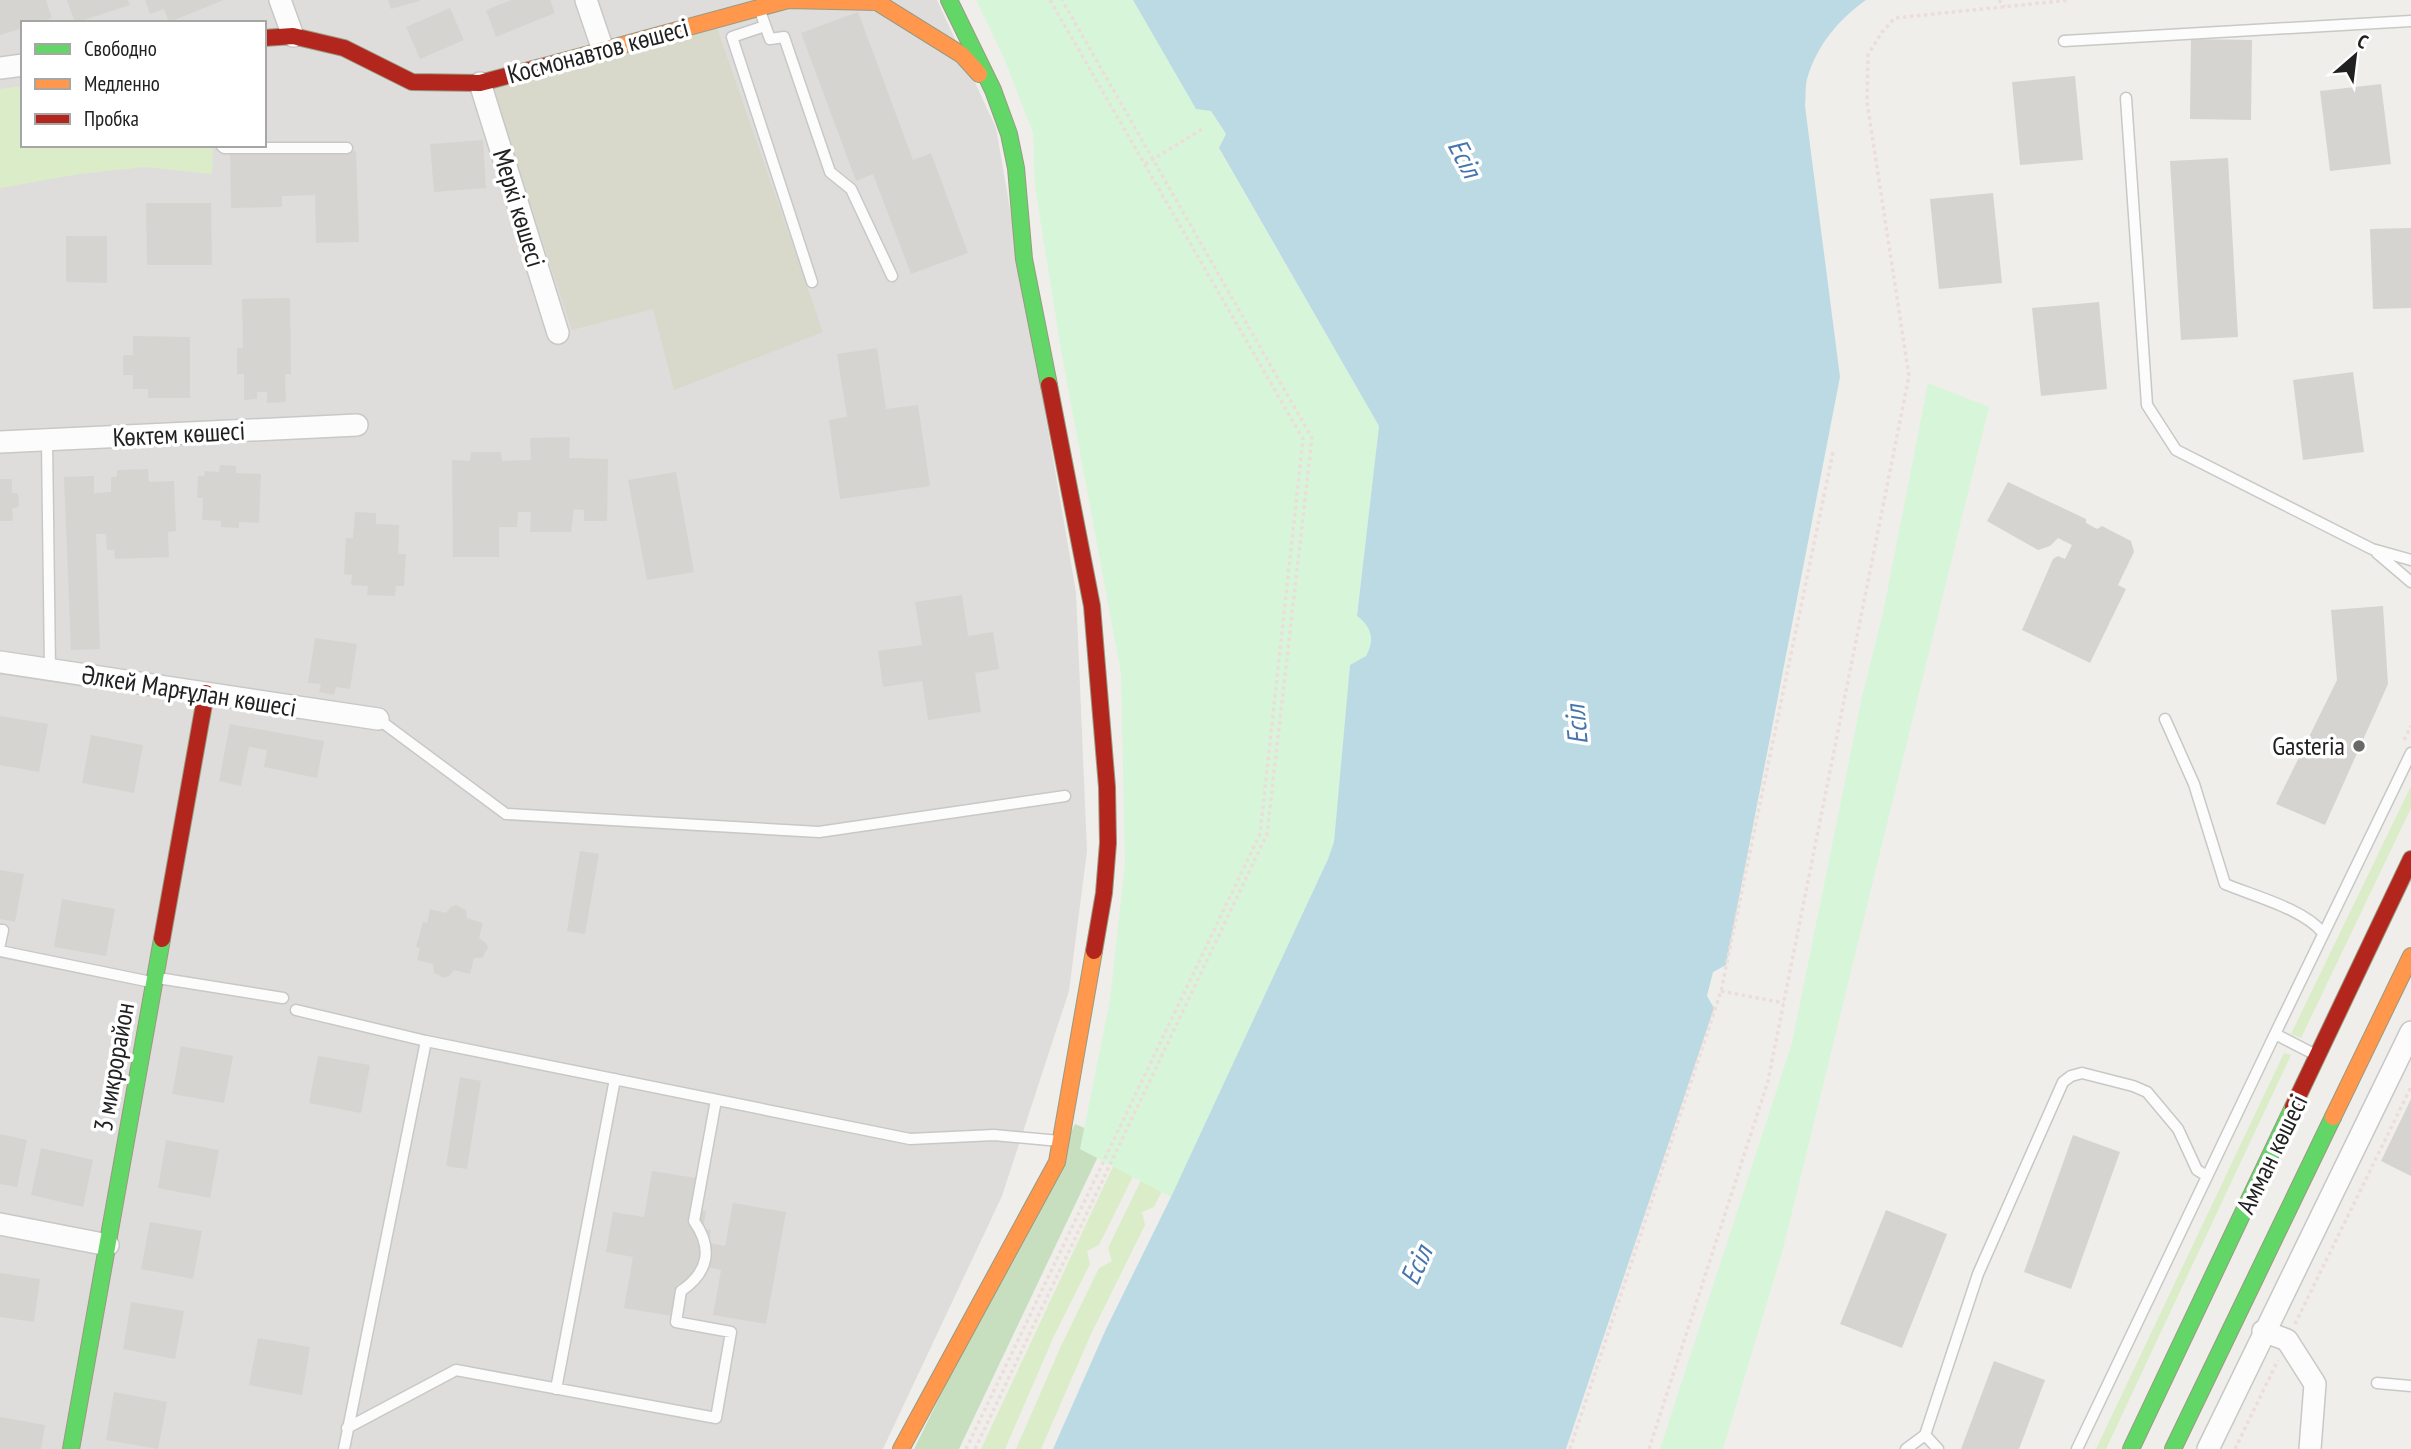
<svg xmlns="http://www.w3.org/2000/svg" width="2411" height="1449" viewBox="0 0 2411 1449" font-family="'PT Sans Narrow',sans-serif">
<rect width="100%" height="100%" fill="#efeeea"/>
<path fill="#dedddb" fill-rule="evenodd" d="M0,0H937L996,128L1076,592L1087,851L1069,991L1002,1196L883,1449H0ZM23,23H264V145H23Z"/>
<path fill="#d8d9cb" d="M717,28L823,332L674,390L653,309L572,330L491,89Z"/>
<path fill="#daedc8" d="M23,86V145H213L212,174L145,167L79,174L0,188V89Z
M2411,786V808L2301,1038L2291,1034Z
M2284,1053L2291,1055L2106,1449H2096Z
M1192,1057L1099,1245L1087,1251L1090,1264L1054,1336L1005,1449H981L1117,1158Z
M1199,1061L1193,1128L1154,1207L1142,1212L1145,1225L1091,1334L1041,1449H1016L1061,1346L1099,1268L1112,1261L1108,1248Z"/>
<path fill="#c8dfbf" d="M1075,1124L1099,1134L1102,1148L959,1449H914Z"/>
<path fill="#d7f6d9" d="M976,0H1133L1196,109L1211,111L1226,135L1219,149L1379,426L1357,615C1372,627 1375,640 1366,656L1350,665L1334,842L1328,859L1171,1197L1080,1149L1110,1000L1125,864L1121,673L1061,350L1035,186L1033,133L1004,58Z
M1928,383L1989,407L1783,1249L1723,1449H1660L1792,1043L1862,697L1883,613Z"/>
<path fill="#bcdae4" d="M1133,0H1866C1838,20 1817,45 1807,79C1805,87 1806,97 1805,106L1840,377L1726,965L1713,972L1707,996L1714,1008L1566,1449H1053L1106,1329L1171,1197L1328,859L1334,842L1350,665L1366,656C1375,640 1372,627 1357,616L1379,426L1219,148L1226,134L1211,111L1196,109Z"/>
<path fill="#d6d4d1" d="M0,0H46L52,18L38,23H23V28L0,35Z
M67,0H128L130,5L75,23Z
M145,0H224L169,22L164,9L150,14Z
M388,0H419L420,1L391,9Z
M511,0H550L555,13L496,37L486,10Z
M450,8L464,40L420,59L406,27Z
M858,12L913,160L931,153L968,253L911,274L873,174L856,181L801,33Z
M2191,39L2252,40L2251,120L2190,119Z
M2075,76L2083,160L2020,165L2012,82Z
M2381,84L2391,164L2330,171L2320,91Z
M483,140L486,188L434,192L430,144Z
M356,151L359,242L316,243L315,195L282,196V207L231,208L230,154Z
M2228,158L2238,337L2181,340L2170,161Z
M1993,193L2002,283L1939,289L1930,199Z
M146,203H211L212,265H147Z
M2411,228V308L2373,309L2370,229Z
M66,236H107V283L66,282Z
M290,298L291,374H285L286,402L267,403V392H257V399L244,400V374H237V348H243L242,299Z
M2099,302L2107,389L2041,396L2032,308Z
M133,336L190,337V398H148V389H133V375H123V355H133Z
M877,348L886,409L918,405L930,486L840,499L829,420L847,417L837,354Z
M2353,372L2364,452L2303,460L2293,380Z
M570,437L569,458L608,459L607,521H584V510L574,509L571,532H530L531,512H518L517,527H499V557H453L452,460L470,461L471,452H501L502,461L531,460L530,438Z
M220,465L236,466V473L261,474L259,523L239,522V528L221,527V521L202,520L203,498H197L198,476H204L205,471L219,472Z
M148,469L149,482L174,481L176,531L168,532L169,557L115,559L114,550H107L106,534H96L100,649L71,650L64,477L94,476V493L111,492V477H117V470Z
M676,472L694,572L647,580L628,480Z
M0,479H12V493H18L19,507L12,508L13,521H0Z
M2008,482L2086,519V523L2097,529L2102,526L2131,541L2134,552L2118,585L2126,589L2090,663L2022,630L2053,559L2058,556L2065,559L2072,545L2058,538L2050,546L2038,550L1987,521Z
M355,512L376,513V524L399,525L398,554H406L404,586H396L395,596L367,595L368,586L351,585L352,575L344,574L346,538H353Z
M962,595L968,636L993,632L999,669L975,673L981,712L928,720L922,681L883,687L878,651L922,645L915,602Z
M2383,606L2388,684L2325,825L2276,804L2337,680L2331,610Z
M315,638L357,644L350,689L336,687L334,695L319,692L321,684L308,683Z
M0,716L48,724L39,772L0,765Z
M230,724L324,741L317,778L264,767L267,750L249,747L241,786L219,781Z
M91,735L143,745L134,793L82,783Z
M580,851L599,854L585,934L567,931Z
M0,870L24,874L15,922L0,919Z
M62,899L115,909L106,956L54,947Z
M456,905L466,910L467,918L483,923L479,938L486,943L488,948L482,958H474L470,974L454,970L449,976L444,978L434,973L433,964L417,960L420,948L416,947L423,922L427,923L430,909L446,913L451,907Z
M181,1046L233,1056L224,1103L172,1094Z
M318,1056L370,1065L361,1113L309,1103Z
M460,1077L481,1081L467,1169L446,1166Z
M2411,1099V1176L2381,1161Z
M0,1134L27,1140L17,1187L0,1184Z
M2073,1135L2120,1152L2071,1289L2024,1272Z
M166,1140L219,1150L210,1198L158,1188Z
M41,1148L93,1160L83,1207L31,1195Z
M652,1171L696,1178L691,1208L706,1211L703,1229L711,1230L709,1243L725,1246L733,1203L786,1212L766,1324L713,1315L721,1270L706,1267L693,1286L677,1284L672,1316L624,1308L633,1257L606,1252L613,1212L644,1217Z
M1886,1210L1947,1234L1902,1348L1840,1324Z
M150,1222L202,1231L193,1279L141,1269Z
M0,1273L40,1279L34,1322L0,1317Z
M131,1302L184,1311L175,1359L123,1349Z
M258,1338L310,1347L302,1395L249,1385Z
M1994,1361L2045,1380L2019,1449H1961Z
M114,1392L167,1402L158,1449L106,1440Z
M0,1417L45,1425L41,1449H0Z"/>
<g fill="none" stroke-linecap="round" stroke-linejoin="round">
<defs>
<path id="lane" d="M760,11L770,39L784,37L830,172L851,189L892,276
M765,26L732,37L812,282
M2064,41L2411,21
M2126,98L2147,405L2176,450L2372,549L2411,560
M221,145L224,148H347
M47,441L50,670
M2377,553L2411,582
M378,719L506,814L819,832L1065,796
M2165,719L2194,784L2225,884C2254,896 2304,909 2323,933
M0,930H3L0,944
M0,951L151,982
M158,978L283,998
M296,1010L426,1041L910,1139L994,1135L1060,1141
M2316,1055L2275,1034L2411,753
M2377,1383L2411,1386
M556,1389L615,1079
M347,1428L456,1370L716,1418L731,1332L676,1322L681,1291C709,1272 713,1248 694,1221L716,1100
M1925,1435L1938,1449
M344,1449L426,1041
M1906,1449L1925,1435L1978,1274L2063,1082L2071,1076L2082,1073L2133,1086L2147,1092L2178,1129L2197,1170L2207,1176
M2077,1449L2275,1034"/>
<path id="street" d="M280,0L293,36
M586,0L603,50
M0,68L23,65
M480,83L558,333
M0,442L357,425
M0,662L378,719
M0,1224L108,1245
M2263,1331L2287,1340L2315,1384L2310,1449
M2208,1449L2411,1032"/>
<path id="fast" d="M949,0L993,90L1009,134L1016,168L1024,259L1049,385
M71,1449L162,939
M2131,1449L2293,1107
M2173,1449L2333,1117"/>
<path id="slow" d="M560,62L788,0L877,2L962,55L979,74
M2333,1117L2411,956
M901,1449L1057,1162L1094,951"/>
<path id="jam" d="M264,38L293,36L344,48L412,82L480,83L560,62
M1049,385L1092,606L1107,787L1108,843L1104,893L1094,951
M162,939L206,693
M2293,1107L2411,859"/>
</defs>
<use href="#lane" stroke="#c8c8c6" stroke-width="13"/>
<use href="#street" stroke="#c8c8c6" stroke-width="24"/>
<use href="#fast" stroke="#989a80" stroke-width="18"/>
<use href="#slow" stroke="#989a80" stroke-width="18"/>
<use href="#jam" stroke="#989a80" stroke-width="18"/>
<path stroke="#ecddda" stroke-width="3.5" stroke-dasharray="3.5 3.5" stroke-linecap="butt" d="M1999,0L2005,7
M1145,164L1204,128
M2404,740L2411,726
M1721,991L1784,1003
M2295,1324L2411,1087
M966,1449L1260,834L1303,439L1050,0
M975,1449L1267,834L1312,438L1062,0
M1570,1449L1721,991L1833,452
M1649,1449L1768,1081L1909,376L1867,102L1868,55L1882,32L1895,18L2070,0
M2235,1449L2278,1360"/>
<use href="#lane" stroke="#fdfcfc" stroke-width="10"/>
<use href="#street" stroke="#fdfcfc" stroke-width="21"/>
<use href="#fast" stroke="#63d668" stroke-width="16"/>
<use href="#slow" stroke="#ff974d" stroke-width="16"/>
<use href="#jam" stroke="#b3261e" stroke-width="16"/>
</g>
<circle fill="#696967" stroke="#fff" stroke-width="2.5" cx="2359" cy="746" r="7"/>
<g text-anchor="middle" stroke-width="7" stroke-linejoin="round" paint-order="stroke">
<g font-size="26" fill="#212121" stroke="#fff">
<text transform="translate(598 51) rotate(-15)" y="9">Космонавтов көшесі</text>
<text transform="translate(519 208) rotate(73)" y="9">Меркі көшесі</text>
<text transform="translate(179 434) rotate(-3)" y="9">Көктем көшесі</text>
<text transform="translate(189 691) rotate(9)" y="9">Әлкей Марғұлан көшесі</text>
<text transform="translate(114 1067) rotate(-80)" y="9">3 микрорайон</text>
<text transform="translate(2272 1154) rotate(-64)" y="9">Амман көшесі</text>
</g>
<g font-size="26" fill="#212121" stroke="#fff" text-anchor="end">
<text x="2345" y="755">Gasteria</text>
</g>
<g font-size="28" font-style="italic" fill="#4575ae" stroke="#fff">
<text transform="translate(1465 158) rotate(62)" y="10">Есіл</text>
<text transform="translate(1576 725) rotate(-95)" y="10">Есіл</text>
<text transform="translate(1416 1265) rotate(-66)" y="10">Есіл</text>
</g>
</g>
<rect x="21" y="21" width="245" height="126" fill="#ffffff" stroke="#a6a6a6" stroke-width="2"/>
<rect x="35" y="44" width="35" height="10" fill="#63d668" stroke="#a6a6a6" stroke-width="2"/>
<text x="84" y="56" font-size="21" fill="#212121">Свободно</text>
<rect x="35" y="79" width="35" height="10" fill="#ff974d" stroke="#a6a6a6" stroke-width="2"/>
<text x="84" y="91" font-size="21" fill="#212121">Медленно</text>
<rect x="35" y="114" width="35" height="10" fill="#b3261e" stroke="#a6a6a6" stroke-width="2"/>
<text x="84" y="126" font-size="21" fill="#212121">Пробка</text>
<g transform="translate(2355 56) rotate(28)" stroke="#ffffff" stroke-width="5" paint-order="stroke">
<path d="M0-5L12 26L0 18L-12 26Z" fill="#212121"/>
<text y="-10" font-size="19" font-weight="bold" text-anchor="middle" fill="#212121">С</text>
</g>
</svg>
